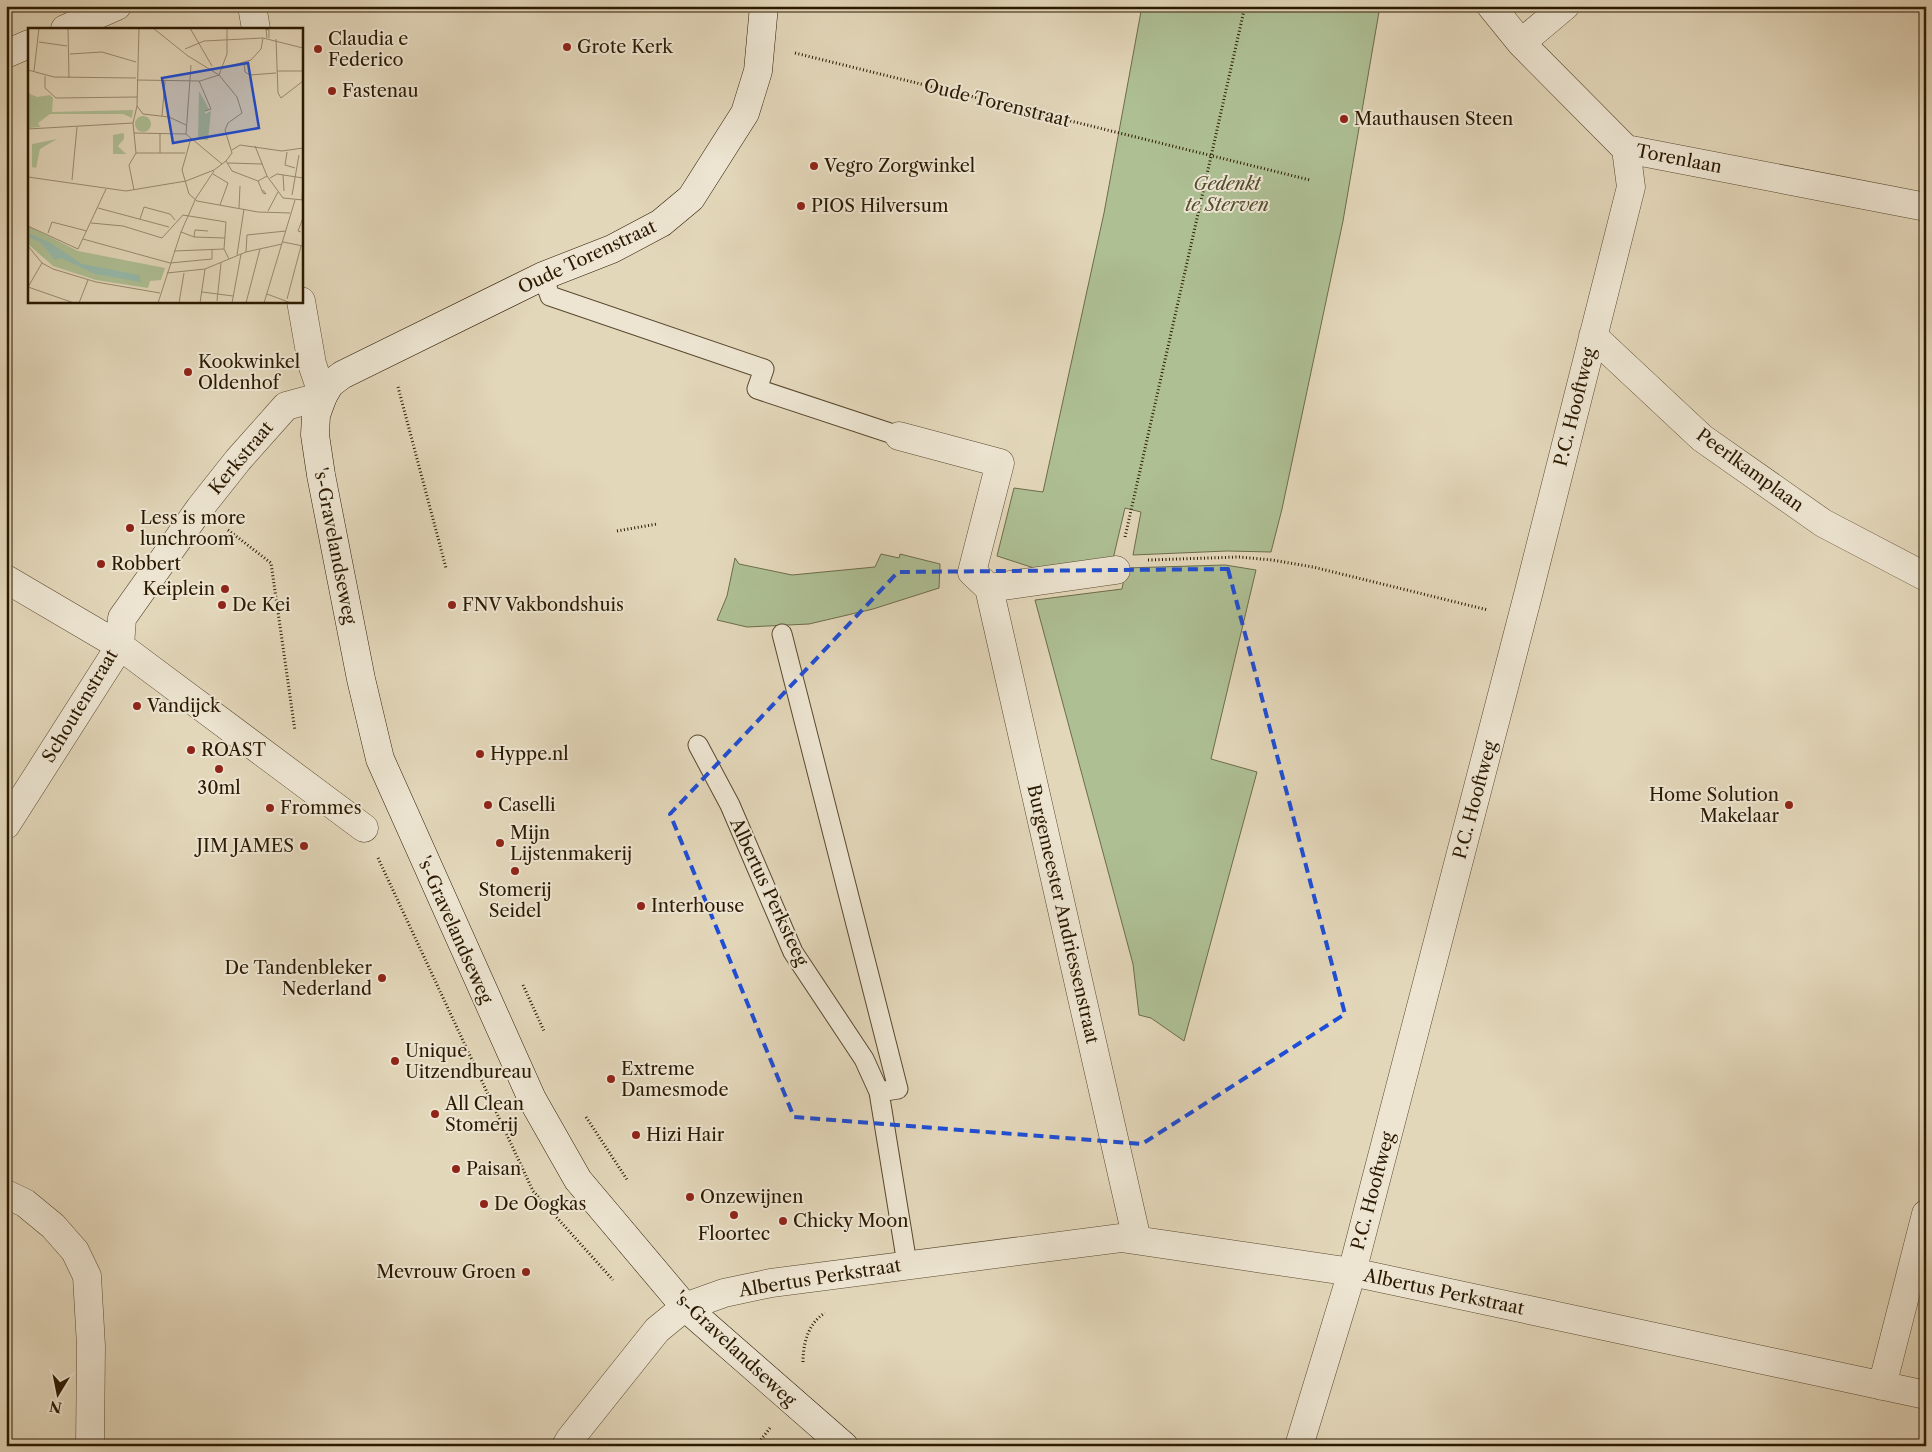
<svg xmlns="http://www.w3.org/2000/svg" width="1932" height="1452" viewBox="0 0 1932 1452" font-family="'Libre Caslon Text',serif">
<rect width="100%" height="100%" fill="#e3d7ba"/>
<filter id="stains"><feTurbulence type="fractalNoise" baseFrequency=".004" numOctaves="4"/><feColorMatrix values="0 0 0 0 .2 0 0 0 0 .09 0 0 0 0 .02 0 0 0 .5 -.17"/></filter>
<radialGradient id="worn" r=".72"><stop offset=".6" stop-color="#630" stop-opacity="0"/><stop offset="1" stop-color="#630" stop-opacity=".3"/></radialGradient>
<path fill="#aebf94" stroke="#6c6c4a" d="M1142,6H1380L1343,221L1282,509L1271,552L1227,551L1133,555L1141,512L1125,508L1113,559L1034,568L997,556L1014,488L1043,492L1104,213Z
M881,554L899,558L900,554L940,564L939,588L873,609L809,624L747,627L717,620L727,596L735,558L739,564L792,575L875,567Z
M1225,565L1256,570L1211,759L1257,772L1184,1041L1151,1018L1139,1015L1133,964L1035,600L1122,589L1126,568Z"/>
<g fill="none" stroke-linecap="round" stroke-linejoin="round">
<defs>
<path id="lane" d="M543,276L550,296L764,369L757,389L899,436
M782,634L898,1089L879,1092
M698,745L730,805L793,952L864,1059L879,1092L907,1264"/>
<path id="street" d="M252,6L256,29
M1491,6L1521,43L1626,149L1926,207
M65,29L117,6
M1521,43L1565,6
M6,54L29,44
M301,301L312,364L323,396L286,406L238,460L200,508L122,618L120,646L364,828
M1593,336L1702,438L1823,523L1926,577
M899,436L1000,463L972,572L989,588
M1116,570L989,588L1137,1240
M6,579L120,646L6,825
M6,1194L25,1203L53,1226L75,1251L87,1276L91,1346L90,1446
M1882,1386L1926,1214
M566,1446L570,1439L657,1330L685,1307L724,1293L771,1283L1121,1238L1352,1272L1926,1395
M1299,1446L1352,1272L1529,591L1631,187L1626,149"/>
<path id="secondary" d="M764,6L758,71L745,113L691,198L661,223L612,249L543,276L342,375L330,384L323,396L316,415L315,435L321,475L361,679L380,759L532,1099L578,1180L685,1307L844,1446"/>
</defs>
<use href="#lane" stroke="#59482e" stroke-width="21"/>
<use href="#street" stroke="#59482e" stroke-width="29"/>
<use href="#secondary" stroke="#2b1900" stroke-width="29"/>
<path stroke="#2b1900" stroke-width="3" stroke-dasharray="1 2.5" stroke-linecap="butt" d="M795,53L1310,180
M398,387L446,568
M228,530L271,563L295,731
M617,531L657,524
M1125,537L1245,6
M1148,560L1239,557L1272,560L1313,567L1488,610
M378,858L533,1191L613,1280
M523,985L544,1031
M586,1117L628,1181
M803,1362C803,1344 808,1323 825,1313
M760,1446L759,1442L770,1428"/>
<use href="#lane" stroke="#ede5d2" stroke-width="19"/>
<use href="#street" stroke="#ede5d2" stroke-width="28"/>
<use href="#secondary" stroke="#ede5d2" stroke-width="28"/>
</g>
<path fill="none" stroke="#1d4ed8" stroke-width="4" stroke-dasharray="10 6" stroke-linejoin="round" d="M1228,569L1345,1014L1142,1144L794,1117L670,814L898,572Z"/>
<g fill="#8f2418" stroke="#ede5d2" stroke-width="2">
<circle cx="567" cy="47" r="5"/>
<circle cx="318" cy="49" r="5"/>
<circle cx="332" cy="91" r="5"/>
<circle cx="1344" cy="119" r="5"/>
<circle cx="814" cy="166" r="5"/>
<circle cx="801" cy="206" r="5"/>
<circle cx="188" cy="372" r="5"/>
<circle cx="130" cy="528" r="5"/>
<circle cx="101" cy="564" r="5"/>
<circle cx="225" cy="589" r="5"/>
<circle cx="222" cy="605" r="5"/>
<circle cx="452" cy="605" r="5"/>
<circle cx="137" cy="706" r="5"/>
<circle cx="191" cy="750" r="5"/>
<circle cx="480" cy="754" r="5"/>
<circle cx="219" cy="769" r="5"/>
<circle cx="488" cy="805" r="5"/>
<circle cx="1789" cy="805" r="5"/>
<circle cx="270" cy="808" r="5"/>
<circle cx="500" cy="843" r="5"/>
<circle cx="304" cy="846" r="5"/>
<circle cx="515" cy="871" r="5"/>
<circle cx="641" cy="906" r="5"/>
<circle cx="382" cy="978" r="5"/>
<circle cx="395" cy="1061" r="5"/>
<circle cx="611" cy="1079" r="5"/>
<circle cx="435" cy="1114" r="5"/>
<circle cx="636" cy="1135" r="5"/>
<circle cx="456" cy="1169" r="5"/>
<circle cx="690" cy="1197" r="5"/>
<circle cx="484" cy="1204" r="5"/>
<circle cx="734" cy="1215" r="5"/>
<circle cx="783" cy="1221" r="5"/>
<circle cx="526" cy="1272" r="5"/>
</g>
<g text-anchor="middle" stroke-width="4" stroke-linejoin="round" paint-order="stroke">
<g font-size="18" fill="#2b1900" stroke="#ede5d2" text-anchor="start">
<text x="328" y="45">Claudia e<tspan x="328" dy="21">Federico</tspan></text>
<text x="577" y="53">Grote Kerk</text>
<text x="342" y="97">Fastenau</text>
<text x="1354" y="125">Mauthausen Steen</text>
<text x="824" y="172">Vegro Zorgwinkel</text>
<text x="811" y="212">PIOS Hilversum</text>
<text x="198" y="368">Kookwinkel<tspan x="198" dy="21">Oldenhof</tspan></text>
<text x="140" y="524">Less is more<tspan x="140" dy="21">lunchroom</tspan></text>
<text x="111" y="570">Robbert</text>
<text x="215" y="595" text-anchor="end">Keiplein</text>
<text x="232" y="611">De Kei</text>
<text x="462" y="611">FNV Vakbondshuis</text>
<text x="147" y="712">Vandijck</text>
<text x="201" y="756">ROAST</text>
<text x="490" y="760">Hyppe.nl</text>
<text x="219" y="794" text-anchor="middle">30ml</text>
<text x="1779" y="801" text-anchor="end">Home Solution<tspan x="1779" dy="21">Makelaar</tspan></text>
<text x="498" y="811">Caselli</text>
<text x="280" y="814">Frommes</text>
<text x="510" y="839">Mijn<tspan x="510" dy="21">Lijstenmakerij</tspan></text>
<text x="294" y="852" text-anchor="end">JIM JAMES</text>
<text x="515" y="896" text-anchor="middle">Stomerij<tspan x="515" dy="21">Seidel</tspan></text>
<text x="651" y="912">Interhouse</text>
<text x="372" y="974" text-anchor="end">De Tandenbleker<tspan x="372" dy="21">Nederland</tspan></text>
<text x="405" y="1057">Unique<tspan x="405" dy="21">Uitzendbureau</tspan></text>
<text x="621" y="1075">Extreme<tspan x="621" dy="21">Damesmode</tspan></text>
<text x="445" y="1110">All Clean<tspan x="445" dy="21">Stomerij</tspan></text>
<text x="646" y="1141">Hizi Hair</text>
<text x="466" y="1175">Paisan</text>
<text x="700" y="1203">Onzewijnen</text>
<text x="494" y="1210">De Oogkas</text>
<text x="793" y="1227">Chicky Moon</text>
<text x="734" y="1240" text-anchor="middle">Floortec</text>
<text x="516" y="1278" text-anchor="end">Mevrouw Groen</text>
</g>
<g font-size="18" fill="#2b1900" stroke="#ede5d2">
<text transform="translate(997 103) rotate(14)" y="6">Oude Torenstraat</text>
<text transform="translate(1679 159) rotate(11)" y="6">Torenlaan</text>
<text transform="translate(587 257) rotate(-25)" y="6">Oude Torenstraat</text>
<text transform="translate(1575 407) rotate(-76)" y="6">P.C. Hooftweg</text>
<text transform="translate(241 458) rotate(-50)" y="6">Kerkstraat</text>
<text transform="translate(1750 470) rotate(36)" y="6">Peerlkamplaan</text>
<text transform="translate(335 546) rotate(79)" y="6">'s-Gravelandseweg</text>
<text transform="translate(80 706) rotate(-59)" y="6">Schoutenstraat</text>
<text transform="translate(1475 800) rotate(-75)" y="6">P.C. Hooftweg</text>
<text transform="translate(769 892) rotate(65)" y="6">Albertus Perksteeg</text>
<text transform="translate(1063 914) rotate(77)" y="6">Burgemeester Andriessenstraat</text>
<text transform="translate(455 930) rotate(66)" y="6">'s-Gravelandseweg</text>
<text transform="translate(1373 1191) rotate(-75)" y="6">P.C. Hooftweg</text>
<text transform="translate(820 1278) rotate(-9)" y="6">Albertus Perkstraat</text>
<text transform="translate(1444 1292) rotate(12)" y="6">Albertus Perkstraat</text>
<text transform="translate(735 1349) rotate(43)" y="6">'s-Gravelandseweg</text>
</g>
<g font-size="18" font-style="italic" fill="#524b2c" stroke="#ede5d2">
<text x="1227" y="190">Gedenkt<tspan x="1227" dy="21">te Sterven</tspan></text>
</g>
</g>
<g transform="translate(28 28)">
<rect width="275" height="275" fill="#e3d7ba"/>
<path d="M171,63L181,81L177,83V86L183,83L180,112L170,111ZM0,65L9,69L22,67L25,70L24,84L105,82L104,90L95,86H22L10,95L12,99L0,100ZM107 96a8 8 0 1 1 16 0a8 8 0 1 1-16 0ZM96,105V111L90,118L98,126H85V107ZM29,111L12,121L8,140L4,139V116ZM0,198L50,223L137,240L133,252L122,253L120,260L68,252L25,238L0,216Z" fill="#aebf94"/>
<path d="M0,205L21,214L54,236L111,247L113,254L67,246L33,230L27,232L12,214L0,209Z" fill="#96baac"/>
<path fill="none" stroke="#998b70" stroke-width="1" d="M40,0L41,50M125,0L160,28L191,47L209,69L214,85L200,95L197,102L204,125L198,133L204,143L230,153L239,148L255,170L275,172M162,0L184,38M239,10L238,1L241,2V10M248,11L250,65L253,70L275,53M11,14L39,18M157,21L176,13L235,10L275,20M42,26L74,24L108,34M216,35L217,44L222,47L248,45M195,40L223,32L233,21L235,10M0,42L26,49L108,50M6,43L11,0M249,43H275M17,48V60L28,70L109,69M109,52L172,53L191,47L199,26V0M171,53L183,81L177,83M109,78L115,86L141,89L158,97M134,88L137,53M0,101L105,95M106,105L158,106L194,136M158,106L163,37M163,110L154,142L161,166L169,173L230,184L262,185M227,118L239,148M204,122L212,117L254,123L275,120M259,124L257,137L267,140M108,125H157M132,125V105M200,135L234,136M185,146L200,155L192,177M255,147L256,163M0,149L98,163L158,153L186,142L198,133M242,150L249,146L275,150M44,152L49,99M230,153L235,165L238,166L235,162M106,162L101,137L108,125L105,95L109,78L111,0M264,167L271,127M274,172L275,150M70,180L141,199M211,180L212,158M240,183L250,164M112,191L116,179L142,186L147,192M63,195L95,198L134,210L155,187L198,194L196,221L201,231M0,198L50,221L78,161M153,204L166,209L197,210M273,204L270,203L275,190M20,205L24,194L59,203M166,209L167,202L180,203M55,211L142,235L184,231V222M255,214L275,218M0,218L14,235L25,241L68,254L132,265M146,223L196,221M218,224L219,207L258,203M209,227L216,181M139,245L177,241L218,224L254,216M0,259L46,275M0,259L14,235M174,264L205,268M239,266L263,275M259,271L273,218M189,273L193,235M51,275L60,252M130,275L153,204L168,170L186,143M151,275L156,245M172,275L177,241M204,275L213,226M218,275L232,221M236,275L267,172"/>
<path fill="#1d4ed8" fill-opacity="0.15" stroke="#1d4ed8" stroke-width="2.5" d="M220,35L231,100L145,115L134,50Z"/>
<rect width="275" height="275" fill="none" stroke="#2b1900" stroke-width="2.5"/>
</g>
<rect width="1932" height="1452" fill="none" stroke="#e3d7ba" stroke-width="25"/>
<rect x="8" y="8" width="1917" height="1437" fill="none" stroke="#2b1900" stroke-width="2.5"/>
<rect x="12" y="12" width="1907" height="1427" fill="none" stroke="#2b1900"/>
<g transform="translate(58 1394) rotate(190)" stroke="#ede5d2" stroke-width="4" paint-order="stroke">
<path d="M0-4L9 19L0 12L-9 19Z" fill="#2b1900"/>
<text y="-8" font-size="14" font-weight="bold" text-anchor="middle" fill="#2b1900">N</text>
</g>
<rect width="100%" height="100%" filter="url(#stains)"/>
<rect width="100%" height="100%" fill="url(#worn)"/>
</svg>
